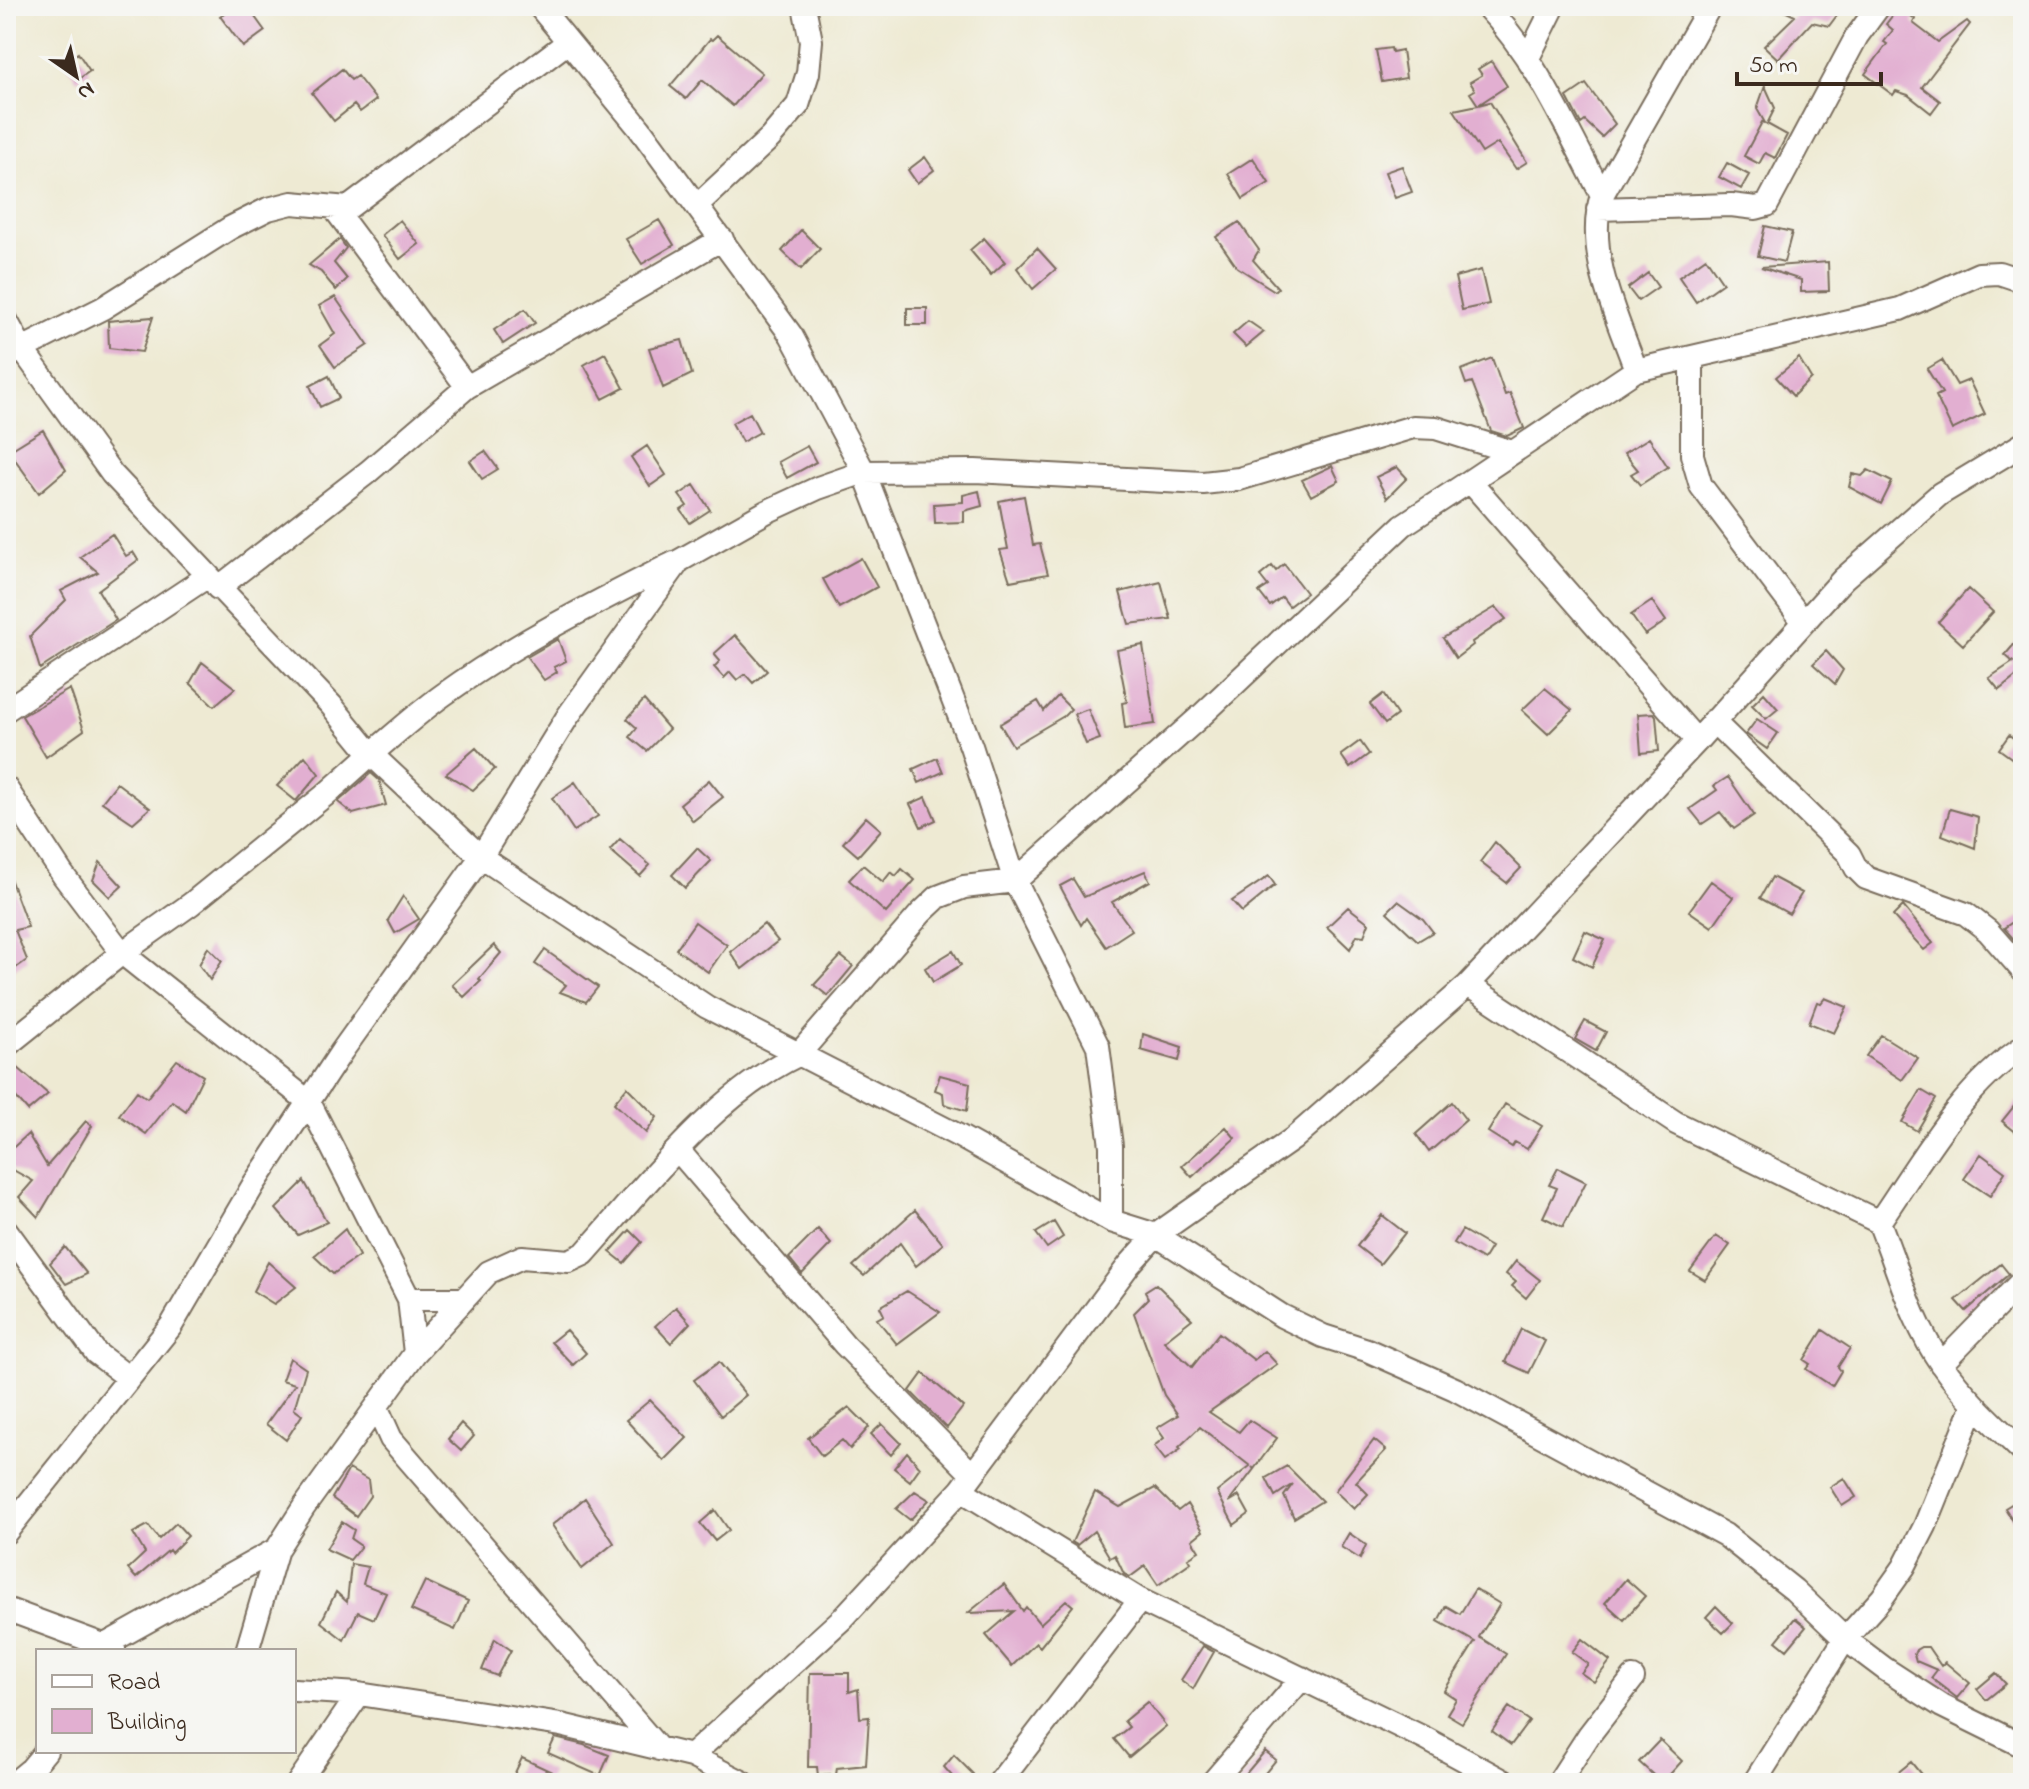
<svg xmlns="http://www.w3.org/2000/svg" width="2029" height="1789" viewBox="0 0 2029 1789" font-family="'Indie Flower',sans-serif">
<rect width="100%" height="100%" fill="#f6f6f2"/>
<filter id="ink" filterUnits="userSpaceOnUse"><feTurbulence type="fractalNoise" baseFrequency=".0125" numOctaves="2"/><feDisplacementMap in="SourceGraphic" scale="16" xChannelSelector="R" yChannelSelector="G"/><feConvolveMatrix kernelMatrix="1 2 1 2 8 2 1 2 1" color-interpolation-filters="sRGB"/></filter>
<filter id="wash" filterUnits="userSpaceOnUse"><feTurbulence type="fractalNoise" baseFrequency=".006" numOctaves="4" result="noise"/><feDisplacementMap in="SourceGraphic" scale="32" xChannelSelector="R" yChannelSelector="G"/><feGaussianBlur stdDeviation="1.8" result="paint"/><feColorMatrix in="noise" values="0 0 0 0 0 0 0 0 0 0 0 0 0 0 0 0 0 1.4 0 .05"/><feComposite in="paint" operator="in"/></filter>
<g filter="url(#wash)">
<rect width="100%" height="100%" fill="#eeead3"/>
<g id="blocks">
<path fill="#e2afd1" d="M234,6H247L265,31L243,47L220,16Z
M1774,6H1844L1829,26L1812,22L1778,59L1764,46L1795,16Z
M1899,7L1915,19L1913,23L1938,42L1967,21L1970,24L1922,87L1940,101L1931,113L1908,95L1896,91L1893,95L1865,74L1887,44L1884,42L1893,30L1886,24Z
M717,35L762,73L733,106L702,80L686,99L670,86L710,39L712,40Z
M1391,48L1392,52L1402,50L1406,78L1382,82L1376,50Z
M78,53L90,71L77,80L65,62Z
M1491,61L1507,86L1478,105L1490,102L1527,162L1516,169L1498,143L1482,153L1454,110L1478,105L1470,93L1475,90L1470,82L1482,75L1478,69Z
M342,69L351,80L357,76L376,100L360,112L354,105L334,121L312,93Z
M1586,84L1615,124L1602,137L1585,121L1581,124L1567,97Z
M1765,86L1775,108L1767,124L1787,135L1775,158L1765,153L1759,164L1744,156L1762,122L1765,123L1757,109Z
M925,157L934,170L917,183L908,170Z
M1253,158L1269,183L1243,199L1228,174Z
M1727,163L1749,175L1741,189L1719,177Z
M1402,166L1412,192L1395,198L1385,172Z
M400,220L419,244L400,259L382,235Z
M659,220L674,245L642,264L626,239Z
M1239,222L1259,250L1253,260L1278,288L1275,291L1237,267L1216,237Z
M1765,226L1792,232L1784,262L1758,256Z
M801,230L820,249L801,269L782,251Z
M984,238L1005,262L991,275L970,250Z
M340,239L346,248L334,263L347,279L336,290L321,272L309,265Z
M1037,248L1056,269L1033,289L1017,268Z
M1706,258L1723,283L1696,302L1679,277Z
M1828,262L1829,291L1801,292V280L1761,267Z
M1481,270L1489,304L1462,310L1455,277Z
M1648,273L1658,287L1638,301L1628,288Z
M335,297L368,345L335,367L320,345L335,334L319,306Z
M907,308H927V325H907Z
M525,309L535,323L503,344L494,330Z
M153,317L142,352L109,348L108,321Z
M1248,321L1264,332L1246,347L1233,334Z
M682,340L692,374L663,388L649,348Z
M605,353L624,388L603,399L584,365Z
M1492,358L1505,395L1510,393L1524,428L1507,436L1491,431L1472,382L1466,384L1461,370Z
M1799,358L1811,378L1793,396L1776,377Z
M1942,360L1957,385L1969,380L1985,414L1952,430L1936,396L1942,393L1927,369Z
M329,376L339,398L320,407L310,386Z
M750,413L760,432L742,442L732,423Z
M43,430L66,470L39,493L9,451Z
M1649,438L1668,467L1640,485L1631,474L1638,470L1624,453Z
M647,446L666,475L650,486L631,457Z
M807,446L816,462L787,478L778,462Z
M485,451L498,469L482,479L470,461Z
M1332,466L1339,481L1311,496L1302,480Z
M1397,467L1407,478L1387,498L1376,477Z
M1868,470L1892,482L1881,504L1849,487L1852,474L1862,476Z
M694,485L710,510L690,523L681,510L687,506L679,495Z
M979,491L982,506L964,511V522L935,523L934,504L963,502V495Z
M1024,496L1033,545L1040,544L1048,574L1010,581L1000,550L1008,549L999,501Z
M112,534L126,556L133,552L138,560L98,590L116,620L40,669L30,636L66,600L61,591L98,572L80,557Z
M861,558L877,587L839,608L823,579Z
M1284,564L1306,593L1289,606L1282,597L1270,606L1259,592L1268,586L1260,576L1272,566L1276,571Z
M1161,582L1171,619L1129,624L1120,592Z
M1968,589L1993,612L1963,645L1938,622Z
M1652,601L1666,621L1645,635L1631,615Z
M1496,607L1506,619L1472,642L1473,645L1456,658L1443,638Z
M2023,634V671L1999,690L1989,678L2013,662L2005,655Z
M735,635L767,671L753,683L745,674L737,680L730,672L724,678L714,667L720,661L714,654Z
M558,639L566,661L554,667L557,672L544,680L527,657Z
M1143,645L1155,724L1125,728L1122,703L1127,702L1117,650Z
M1826,651L1843,670L1835,684L1813,664Z
M202,662L235,688L214,706L190,683Z
M1545,688L1572,710L1548,734L1522,710Z
M70,689L84,730L46,757L22,716Z
M1764,693L1778,709L1766,719L1752,705Z
M1383,694L1397,715L1385,724L1370,704Z
M1058,696L1071,709L1064,716L1013,746L1000,724L1038,701L1044,711Z
M644,700L669,729L647,751L630,737L637,728L627,719Z
M1088,709L1100,739L1086,744L1074,714Z
M1654,713L1656,716L1659,751L1641,753L1638,714Z
M1757,719L1778,733L1767,749L1746,734Z
M2009,735L2023,745V753L2017,762L1999,749Z
M1360,741L1369,754L1350,768L1341,755Z
M476,748L495,769L473,790L446,774Z
M305,756L319,774L296,801L277,786Z
M937,758L943,772L919,783L913,769Z
M371,773L379,780L386,805L353,814L338,802Z
M1728,777L1754,815L1734,829L1720,812L1702,824L1690,809L1717,790L1714,786Z
M709,780L723,797L693,821L680,804Z
M575,782L598,816L574,831L552,798Z
M117,783L150,808L133,823L102,802Z
M926,797L936,820L921,827L910,804Z
M1950,809L1978,817L1975,848L1942,835Z
M866,817L881,830L858,856L843,843Z
M620,839L650,865L640,876L610,850Z
M1495,842L1521,868L1507,883L1480,862Z
M697,848L711,861L685,888L672,875Z
M100,862L122,886L110,897L93,880Z
M863,865L883,882L891,872L896,876L902,869L915,880L886,913L849,880Z
M1145,871L1150,881L1112,902L1132,930L1106,947L1086,918L1081,925L1060,886L1073,879L1084,897Z
M6,873H8L28,927L15,930L27,960L6,975Z
M1269,876L1275,885L1242,912L1232,901Z
M1772,877L1802,893L1789,914L1760,898Z
M1711,881L1733,897L1712,927L1689,911Z
M403,896L419,919L395,933L388,920Z
M1398,901L1423,919L1433,932L1418,941L1387,912Z
M1903,906L1933,943L1924,950L1893,916Z
M1348,907L1369,923L1364,936L1357,935L1350,949L1327,927Z
M2023,915V950L2004,928Z
M695,922L727,945L708,972L676,949Z
M764,924L778,941L742,969L730,952Z
M1585,931L1605,940L1592,967L1573,957Z
M494,945L501,953L479,979L481,981L464,997L452,985Z
M208,947L222,961L210,980L199,965Z
M545,950L598,987L586,1002L560,992L566,985L535,964Z
M953,951L961,965L933,982L925,968Z
M841,956L853,966L828,996L814,985Z
M1825,998L1847,1007L1834,1033L1809,1023L1817,1002L1821,1003Z
M1585,1021L1606,1032L1596,1051L1575,1039Z
M1143,1034L1182,1047L1179,1061L1141,1050Z
M1881,1035L1918,1058L1902,1080L1866,1056Z
M177,1060L203,1076L186,1111L172,1101L146,1134L119,1115L137,1091L147,1098Z
M10,1061L48,1094L28,1111L6,1086Z
M940,1075L970,1083L967,1111L944,1104L943,1093L935,1090Z
M627,1087L657,1117L646,1133L614,1103Z
M1921,1090L1936,1099L1917,1131L1902,1122Z
M2023,1095V1138L2002,1121Z
M1452,1102L1466,1120L1429,1152L1416,1134Z
M1505,1104L1542,1126L1527,1149L1515,1142L1512,1147L1488,1132Z
M86,1121L92,1126L38,1217L19,1197L33,1181L6,1166V1154L28,1134L47,1166Z
M1226,1127L1235,1138L1192,1177L1182,1166Z
M1981,1154L2005,1172L1990,1196L1964,1179Z
M1558,1168L1586,1182L1563,1227L1543,1217L1557,1188L1549,1185Z
M304,1181L327,1222L298,1235L276,1209Z
M915,1210L943,1244L916,1266L900,1243L864,1276L853,1266Z
M1382,1215L1405,1233L1380,1264L1357,1246Z
M1054,1222L1063,1237L1047,1248L1036,1233Z
M345,1229L359,1256L333,1274L314,1256Z
M818,1229L831,1244L802,1274L789,1258Z
M630,1230L642,1242L624,1263L610,1252Z
M1462,1230L1491,1247L1483,1260L1454,1243Z
M1716,1236L1730,1245L1705,1280L1690,1271Z
M65,1247L87,1274L66,1284L50,1263Z
M1516,1261L1540,1280L1526,1298L1512,1286L1516,1282L1506,1274Z
M268,1262L296,1287L274,1304L253,1291Z
M2001,1264L2009,1274L1966,1311L1956,1300Z
M1156,1284L1192,1319L1164,1341L1192,1367L1219,1333L1254,1360L1265,1351L1277,1364L1209,1412L1239,1432L1249,1420L1277,1438L1254,1469L1252,1467L1254,1469L1229,1502L1239,1496L1249,1514L1234,1525L1217,1492L1250,1466L1200,1427L1179,1447L1181,1449L1165,1460L1154,1446L1164,1438L1157,1428L1178,1415L1164,1395L1134,1313L1148,1299L1145,1291Z
M907,1291L940,1312L897,1344L877,1319L884,1315L880,1307Z
M676,1307L690,1323L671,1343L655,1326Z
M1521,1329L1545,1341L1529,1373L1505,1362Z
M566,1330L586,1353L573,1365L551,1342Z
M1823,1330L1850,1348L1838,1367L1841,1371L1832,1386L1806,1369L1810,1364L1804,1360Z
M290,1358L306,1369L294,1409L302,1415L286,1440L266,1424L295,1384L282,1380Z
M719,1362L746,1395L721,1416L694,1380Z
M923,1373L963,1407L947,1428L910,1391Z
M650,1400L687,1438L664,1461L626,1420Z
M849,1407L869,1427L850,1449L842,1440L822,1456L808,1438Z
M461,1423L474,1436L461,1451L448,1439Z
M882,1424L901,1443L891,1455L871,1434Z
M1374,1440L1386,1450L1356,1482L1368,1494L1354,1509L1335,1491Z
M907,1452L920,1467L910,1481L894,1468Z
M1287,1466L1322,1501L1294,1518L1284,1496L1293,1484L1275,1496L1266,1478Z
M349,1469L368,1480L370,1496L356,1516L332,1498Z
M1844,1478L1856,1497L1842,1506L1830,1487Z
M1155,1488L1178,1511L1187,1504L1203,1531L1192,1540L1199,1551L1188,1558L1191,1562L1158,1585L1145,1566L1130,1577L1124,1574L1115,1555L1110,1558L1094,1531L1077,1545L1072,1542L1095,1492L1120,1507Z
M915,1491L929,1500L910,1520L896,1509Z
M2023,1497V1537L2005,1508Z
M585,1498L614,1543L582,1569L552,1525Z
M715,1510L729,1530L715,1541L700,1523Z
M342,1522L354,1530L351,1539L361,1546L350,1560L326,1549Z
M176,1523L188,1536L171,1553L169,1550L136,1578L128,1569L145,1553L133,1533L148,1525L159,1539Z
M1349,1533L1366,1545L1360,1559L1341,1547Z
M351,1564L368,1567L363,1584L386,1593L374,1619L358,1612L344,1640L321,1622L336,1592L347,1602Z
M1626,1579L1645,1596L1624,1620L1605,1603Z
M425,1581L468,1601L455,1630L411,1610Z
M1004,1584L1023,1611L1026,1607L1040,1624L1066,1600L1073,1606L1040,1647L1036,1643L1012,1666L986,1635L1014,1611L968,1613Z
M1475,1589L1500,1604L1479,1637L1506,1654L1462,1723L1447,1714L1456,1699L1444,1691L1475,1642L1438,1621L1446,1606L1460,1614Z
M1716,1606L1733,1623L1723,1633L1706,1617Z
M1795,1618L1806,1627L1787,1650L1776,1641Z
M495,1639L511,1650L497,1676L482,1670Z
M1582,1639L1610,1661L1594,1682L1581,1673L1588,1664L1572,1652Z
M1203,1646L1214,1652L1193,1689L1181,1680Z
M1928,1647L1941,1666L1945,1662L1970,1683L1957,1698L1931,1678L1937,1670L1916,1661L1914,1654L1916,1650L1921,1647Z
M810,1673H849V1692L858,1689L860,1718L869,1717L866,1765L837,1768L836,1775L818,1776L817,1767H808Z
M1996,1673L2006,1684L1986,1700L1977,1689Z
M1147,1702L1166,1726L1129,1757L1114,1739L1129,1727L1124,1721Z
M1509,1707L1529,1721L1511,1745L1492,1731Z
M555,1738L584,1745L609,1755L600,1776L548,1753Z
M1660,1740L1682,1761L1662,1783L1639,1762Z
M1265,1751L1276,1760L1257,1783H1238Z
M954,1755L973,1774L966,1783H958L944,1767Z
M522,1758L552,1772L548,1783H510Z
M1911,1762L1928,1783H1885Z"/>
</g>
</g>
<g filter="url(#ink)">
<use href="#blocks" fill-opacity="0" stroke="#7a6d5d" stroke-width="2"/>
<g fill="none" stroke-linecap="round" stroke-linejoin="round">
<defs>
<path id="minor" d="M539,6L640,129L791,335L864,472L971,746L1015,881L1098,1046L1111,1146V1221L1156,1235L1293,1139L1468,985L1697,741L1843,579L1940,494L2023,444
M1486,6C1537,59 1567,130 1602,195C1584,251 1617,317 1636,370
M1528,58L1554,6
M1602,195L1710,6
M698,205L770,138L798,105L808,73L811,41L804,6
M334,208L467,387
M1598,209L1731,205L1756,208L1767,205L1857,36L1879,6
M6,320L22,349L112,474L331,705L371,754L324,796L191,904L122,953L6,1046
M6,357L103,308L230,228L268,209L292,203L348,208L568,42
M1692,357V455L1701,486L1803,621
M674,563C595,603 515,643 443,695C418,713 395,734 371,754L481,857L707,1007L959,1136L1111,1221
M218,588L368,472L467,387L722,239
M6,710L208,576
M1713,721L1849,854L1856,868L1866,878L1966,914L1988,931L2023,971
M1697,741L1470,481L1636,370L1900,309L1979,274L1999,273L2023,281
M6,788L63,875L122,953L309,1102L409,1299L415,1353
M1468,985L1676,1123L1879,1222C1898,1269 1912,1323 1942,1365C1965,1398 1995,1425 2023,1452
M678,1150L845,1345L972,1474
M1879,1222C1921,1161 1960,1089 2023,1047
M6,1230L96,1353L129,1378
M409,1299H463
M1941,1364L2023,1280
M377,1408L391,1439L659,1749
M961,1490L1140,1600L1426,1739L1507,1783
M6,1532L171,1326L254,1184L342,1051L481,857L568,716L679,561L766,512L818,488L864,472L975,471L1203,483L1239,479L1413,427L1436,428L1512,452
M6,1609L114,1649
M100,1651L103,1646L277,1549L304,1507L415,1353L489,1272L522,1257L569,1261L584,1254C645,1186 715,1094 798,1055L921,913L938,897L964,887L1015,881L1203,714L1403,525L1470,481
M247,1651L277,1549
M294,1690L359,1694L561,1725L691,1756L744,1783
M691,1756L843,1618L961,1490L1129,1265L1156,1235L1282,1316L1323,1336L1367,1350L1455,1389L1725,1535L1794,1590L1845,1639L1885,1669L1942,1706L2023,1746
M14,1783L31,1769L46,1751
M298,1783L359,1694
M999,1783L1140,1600
M1212,1783L1302,1678
M1558,1783L1589,1735L1633,1678
M1754,1783L1845,1639L1882,1598L1904,1567L1925,1526L1974,1405"/>
</defs>
<use href="#minor" stroke="#7a6d5d" stroke-width="26"/>
<use href="#minor" stroke="#fff" stroke-width="22"/>
</g>
</g>
<rect width="2029" height="1789" fill="none" stroke="#f6f6f2" stroke-width="32"/>
<rect x="36" y="1649" width="260" height="104" fill="#f6f6f2" stroke="#aba49d" stroke-width="2"/>
<rect x="52" y="1675" width="40" height="12" fill="#ffffff" stroke="#aba49d" stroke-width="2"/>
<text x="108" y="1689" font-size="24" fill="#3b2a1e">Road</text>
<rect x="52" y="1709" width="40" height="24" fill="#e2afd1" stroke="#aba49d" stroke-width="2"/>
<text x="108" y="1729" font-size="24" fill="#3b2a1e">Building</text>
<g transform="translate(76 76) rotate(146)" stroke="#f6f6f2" stroke-width="6" paint-order="stroke">
<path d="M0-6L14 30L0 20L-14 30Z" fill="#3b2a1e"/>
<text y="-12" font-size="22" font-weight="bold" text-anchor="middle" fill="#3b2a1e">N</text>
</g>
<path d="M1737 72v12h144v-12" fill="none" stroke="#3b2a1e" stroke-width="4"/>
<text x="1749" y="72" font-size="24" fill="#3b2a1e" stroke="#f6f6f2" stroke-width="6" paint-order="stroke">50 m</text>
</svg>
